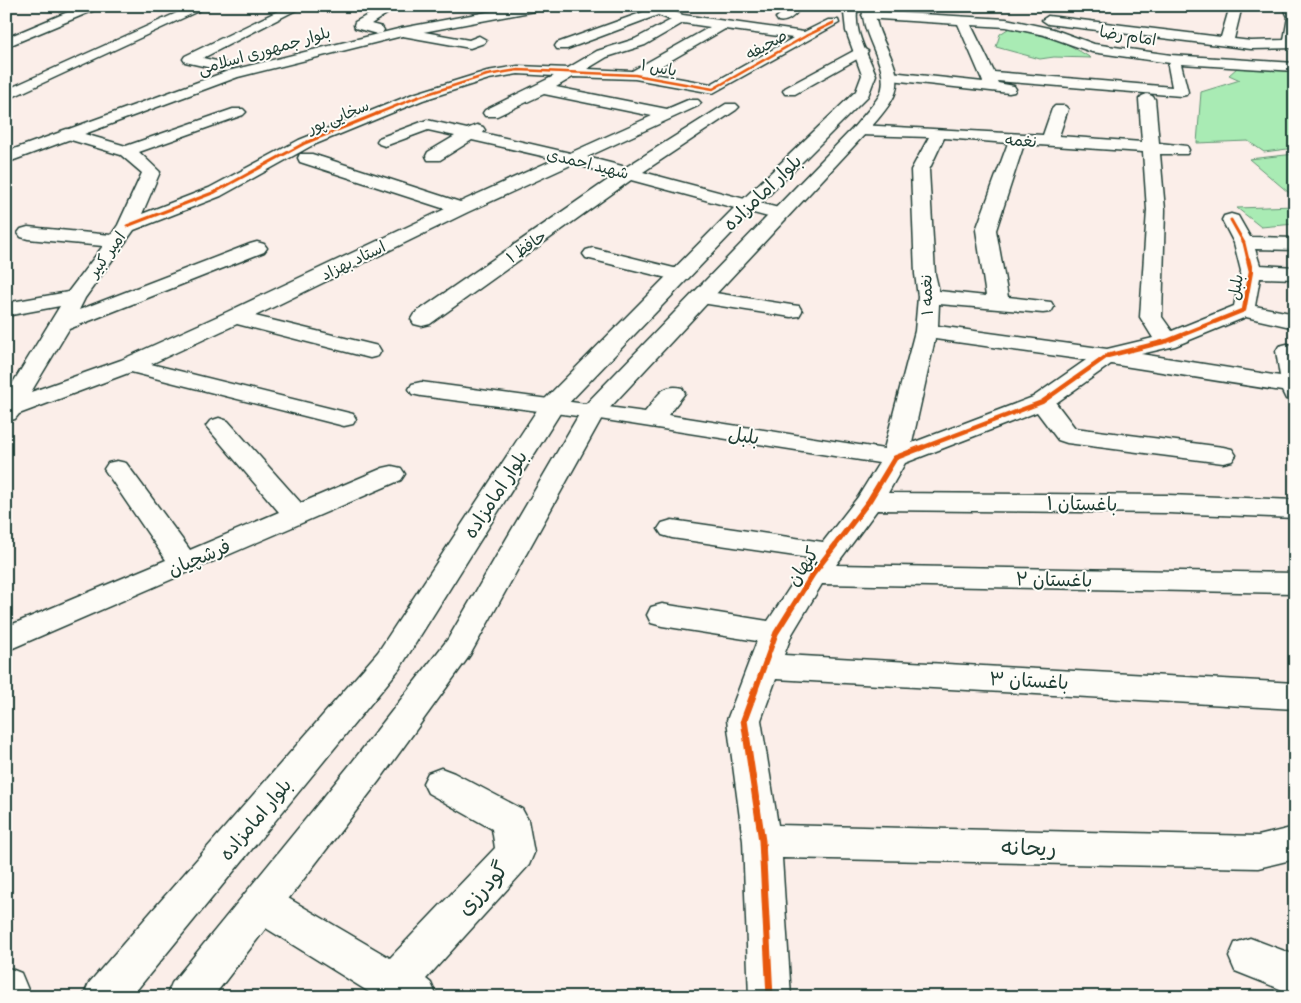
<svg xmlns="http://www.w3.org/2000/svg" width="1301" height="1003" viewBox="0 0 1301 1003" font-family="'Patrick Hand','Playpen Sans Arabic',sans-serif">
<rect width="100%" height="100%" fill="#fbeee9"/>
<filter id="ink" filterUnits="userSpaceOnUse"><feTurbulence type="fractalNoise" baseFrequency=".02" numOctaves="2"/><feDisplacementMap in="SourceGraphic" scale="10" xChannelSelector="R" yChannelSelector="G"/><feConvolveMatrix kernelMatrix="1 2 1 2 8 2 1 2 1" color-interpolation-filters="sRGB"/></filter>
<g filter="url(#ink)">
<path fill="#a9ebb4" stroke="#649474" d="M1011,27C1045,32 1062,40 1091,58L1054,57L1040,59L996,47L1000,34Z
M1237,68L1295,71V148L1264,152L1248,141L1197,143L1201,92L1240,80L1229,75Z
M1295,154V198L1249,159Z
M1295,206V224L1261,227L1237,208Z"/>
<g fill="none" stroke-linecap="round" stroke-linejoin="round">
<defs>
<path id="minor" d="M82,6H99L97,9L6,47V38Z
M192,6H209L6,100V90Z
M288,6H304L203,58L230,64L232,67L230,70L225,71L185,62L183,59L185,56Z
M384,6H399L371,24L382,27L384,30L382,33L377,34L355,28L354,25L355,22Z
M641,6H657L683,15L804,32L828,20H838L839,23L713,93L635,79L573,77L556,87L667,109L688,100H698L701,103L698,106L587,157L626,167L726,104H736L739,107L736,110L643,172L786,210L788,214L786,218L779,220L772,218L631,180L430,324L422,326L414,324L411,319L414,314L615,175L573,164L468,212L255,316L378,346L381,351L378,356L370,358L237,324L151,364L353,414L356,419L353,424L344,426L131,372L19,414L15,419L6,421V394L60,306L6,316V303L68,292L103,246L28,239L21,237L18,233L21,229L28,227L111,235L118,225L142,173L121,155L61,137L59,134L61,131L67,129L126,146L233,109H243L246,112L243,115L139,152L160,172L142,214L209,188L299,140L413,94L487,71L518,66L568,68L597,51L635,39L671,20L658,15L567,49H557L555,46L557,43L646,11L643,10ZM683,23L710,27L632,71L587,69L607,57L645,45ZM725,29L793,38L711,84L649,73ZM518,74L554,76L485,110L483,113L485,116H497L544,94L652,116L570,153L483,133L485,130L483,127L477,125L467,129L427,120L379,138L377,141L379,144L385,146L428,130L455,136L428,152L426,156L428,160H440L472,140L555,159L460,202L312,154H300L298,158L300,162L445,209L227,312L121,360L31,392L69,329L264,252L267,248L264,244L257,242L250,244L79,310L85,298L134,230L221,196L311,146L423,100L489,79Z
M793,6L799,10C794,17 786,23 778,21L776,18L789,7Z
M1230,6H1242L1234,39L1251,41L1284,40L1288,17L1283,6H1295V48L1251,49L1048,24L1042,20L1048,16L1221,37Z
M868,11L1006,19L1053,29L1094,44L1171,55L1295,63V71L1181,64L1188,92L1186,95L1181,96L997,81L998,83L1014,86L1016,89L1014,92L1009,93L891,80L886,79L884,76L886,73L891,72L983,82L958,24L864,18L862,15ZM971,25L1006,27L1044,35L1092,52L1170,63L1168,66L1172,87L994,72Z
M402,28L469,40L479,36L486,40L484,43L470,48L397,35L395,32Z
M861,47L868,51L866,54L795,94H785L783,91L785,88Z
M1147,94L1152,96L1155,99L1159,143L1187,146L1189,150L1187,154H1160L1165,210L1162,317L1172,331L1234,306L1241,271L1234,243L1222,220L1224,216L1231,214L1238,216L1250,237L1295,238V250L1255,249L1260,265L1295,267V279L1260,278L1255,306L1295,314V328L1246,317L1175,346L1141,354L1280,376L1276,351L1279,346L1287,344L1295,346V401L1286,399L1282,391L1111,364L1056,403L1075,428L1223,447L1232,449L1236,455L1232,461L1223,463L1067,443L1058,440L1037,412L905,463L888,493L1168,495L1295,500V518L1168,513L877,510L836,565L1295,573V593L822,584L792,634L784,655L1295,683V709L776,679L761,720L778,825L1258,836L1295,827V859L1258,868L782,858L791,997H749L743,841L727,720L757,641L662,626L651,623L647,615L651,607L662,604L768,621L809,558L672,538L662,535L658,529L662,523L672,520L823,542L858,497L879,463L593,418L421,396L412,394L409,389L412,384L421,382L645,412C657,398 661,383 682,388L685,393L668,415L884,449L915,331L918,297L915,274L911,170L929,137L860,135L854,133L852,130L854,127L860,125L1043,135L1052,109L1055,106H1065L1068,109L1059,136L1142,142L1139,99L1142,96ZM944,138L1008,143L976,230L986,296L939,291L935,274L929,170ZM1024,144L1143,152L1147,210L1140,317L1153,338L1107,349L938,326L939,304L1043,313L1051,312L1054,307L1051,302L1008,297L996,230ZM935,339L1086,360L1033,397L912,443Z
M593,248L686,271L689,275L686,279L679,281L586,258L583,254L586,250Z
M703,291L791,305L799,306L802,311L799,316L791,317L695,302L692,297L695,292Z
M219,418L228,421L301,503L383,468L392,466L401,468L405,474L401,480L6,651V627L166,560L104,469L108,463L117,461L126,463L190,550L279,512L206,426L210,421Z
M441,768L454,773L522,809L528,820L534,853L529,865L426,979L431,983L437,997H377L248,917L242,904L248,891L262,886L276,891L390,958L495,848L492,829L428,793L423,783L428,773Z
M1250,938L1295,955V995L1235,971L1229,957L1235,943Z
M6,967L21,973L31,997H6Z"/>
<path id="major" d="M519,6H546L540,10L402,36L238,77L6,163V152L228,71L402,28Z
M846,6H858C852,30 868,54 876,75L868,96L754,210L562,410L400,668L131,997H83L89,983L378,652L543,401L740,202L856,91L862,75L846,31L844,13Z
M863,6H875C872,37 908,67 894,96C888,109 875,122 866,133L604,414L470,655L379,781L213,997H166L172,983L353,761L448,639L584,406L854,127C862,117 872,107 879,96C894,70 859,36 863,6Z"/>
</defs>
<use href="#minor" stroke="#1f3d34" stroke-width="3"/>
<use href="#major" stroke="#1f3d34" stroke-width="3"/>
<use href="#minor" fill="#fdfcf7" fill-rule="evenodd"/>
<use href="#major" fill="#fdfcf7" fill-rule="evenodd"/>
<defs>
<path id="cycleway-far4" d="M376,114L418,97L487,75L518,70L635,75L713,89L806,36L833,23"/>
<path id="cycleway-far3" d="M1231,220L1244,243L1248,260
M127,226L215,192L305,143L379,113"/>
<path id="cycleway-far2" d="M919,449L1042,402L1107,356L1167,341L1244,310L1251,271L1248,259"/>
<path id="cycleway-far1" d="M755,691L776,633L813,574L869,501L895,458L923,447"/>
<path id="cycleway" d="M755,690L744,720L762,841L770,997"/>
</defs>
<use href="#cycleway-far4" stroke="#fdfcf7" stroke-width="4"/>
<use href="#cycleway-far3" stroke="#fdfcf7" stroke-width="5"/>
<use href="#cycleway-far2" stroke="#fdfcf7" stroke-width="7"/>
<use href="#cycleway-far1" stroke="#fdfcf7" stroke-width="9"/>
<use href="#cycleway" stroke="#fdfcf7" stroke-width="10"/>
<use href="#cycleway-far4" stroke="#e8590c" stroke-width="2.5"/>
<use href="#cycleway-far3" stroke="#e8590c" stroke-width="3"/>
<use href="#cycleway-far2" stroke="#e8590c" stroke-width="4.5"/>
<use href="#cycleway-far1" stroke="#e8590c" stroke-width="5.5"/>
<use href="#cycleway" stroke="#e8590c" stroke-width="7"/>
</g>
</g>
<g text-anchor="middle" stroke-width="4" stroke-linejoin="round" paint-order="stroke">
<g font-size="16" fill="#1f3d34" stroke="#fdfcf7">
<text transform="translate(1128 35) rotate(9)" y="6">امام رضا</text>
<text transform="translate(766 44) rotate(-30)" y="6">صحیفه</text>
<text transform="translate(264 50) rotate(-16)" y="6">بلوار جمهوری اسلامی</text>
<text transform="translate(659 67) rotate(10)" y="6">یاس ۱</text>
<text transform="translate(338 116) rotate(-22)" y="6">سخایی پور</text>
<text transform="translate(1021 140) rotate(4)" y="6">نغمه</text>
<text transform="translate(588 163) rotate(14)" y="6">شهید احمدی</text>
<text transform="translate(526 246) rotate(-35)" y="6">حافظ ۱</text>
<text transform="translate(106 254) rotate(-54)" y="6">امیر کبیر</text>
<text transform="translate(353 260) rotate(-26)" y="6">استاد بهزاد</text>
<text transform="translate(1235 287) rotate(-80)" y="6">بلبل</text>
<text transform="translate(926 295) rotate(-92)" y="6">نغمه ۱</text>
</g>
<g font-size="19" fill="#1f3d34" stroke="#fdfcf7">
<text transform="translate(762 192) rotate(-44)" y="7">بلوار امامزاده</text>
<text transform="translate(744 435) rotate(9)" y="7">بلبل</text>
<text transform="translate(495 494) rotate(-57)" y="7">بلوار امامزاده</text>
<text transform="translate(1082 503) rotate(1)" y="7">باغستان ۱</text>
<text transform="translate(199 557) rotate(-23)" y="7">فرشچیان</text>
<text transform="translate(802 566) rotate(-56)" y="7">کیهان</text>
<text transform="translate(1054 579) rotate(1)" y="7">باغستان ۲</text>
<text transform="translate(1029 680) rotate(3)" y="7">باغستان ۳</text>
<text transform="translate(255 819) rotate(-50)" y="7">بلوار امامزاده</text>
</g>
<g font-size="22" fill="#1f3d34" stroke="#fdfcf7">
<text transform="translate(1029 847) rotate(1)" y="8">ریحانه</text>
<text transform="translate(482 888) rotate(-47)" y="8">گودرزی</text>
</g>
</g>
<rect width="1301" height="1003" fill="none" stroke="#fdfcf7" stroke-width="25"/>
<rect x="12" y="12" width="1276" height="978" fill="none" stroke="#1f3d34" stroke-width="2" filter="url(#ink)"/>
</svg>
